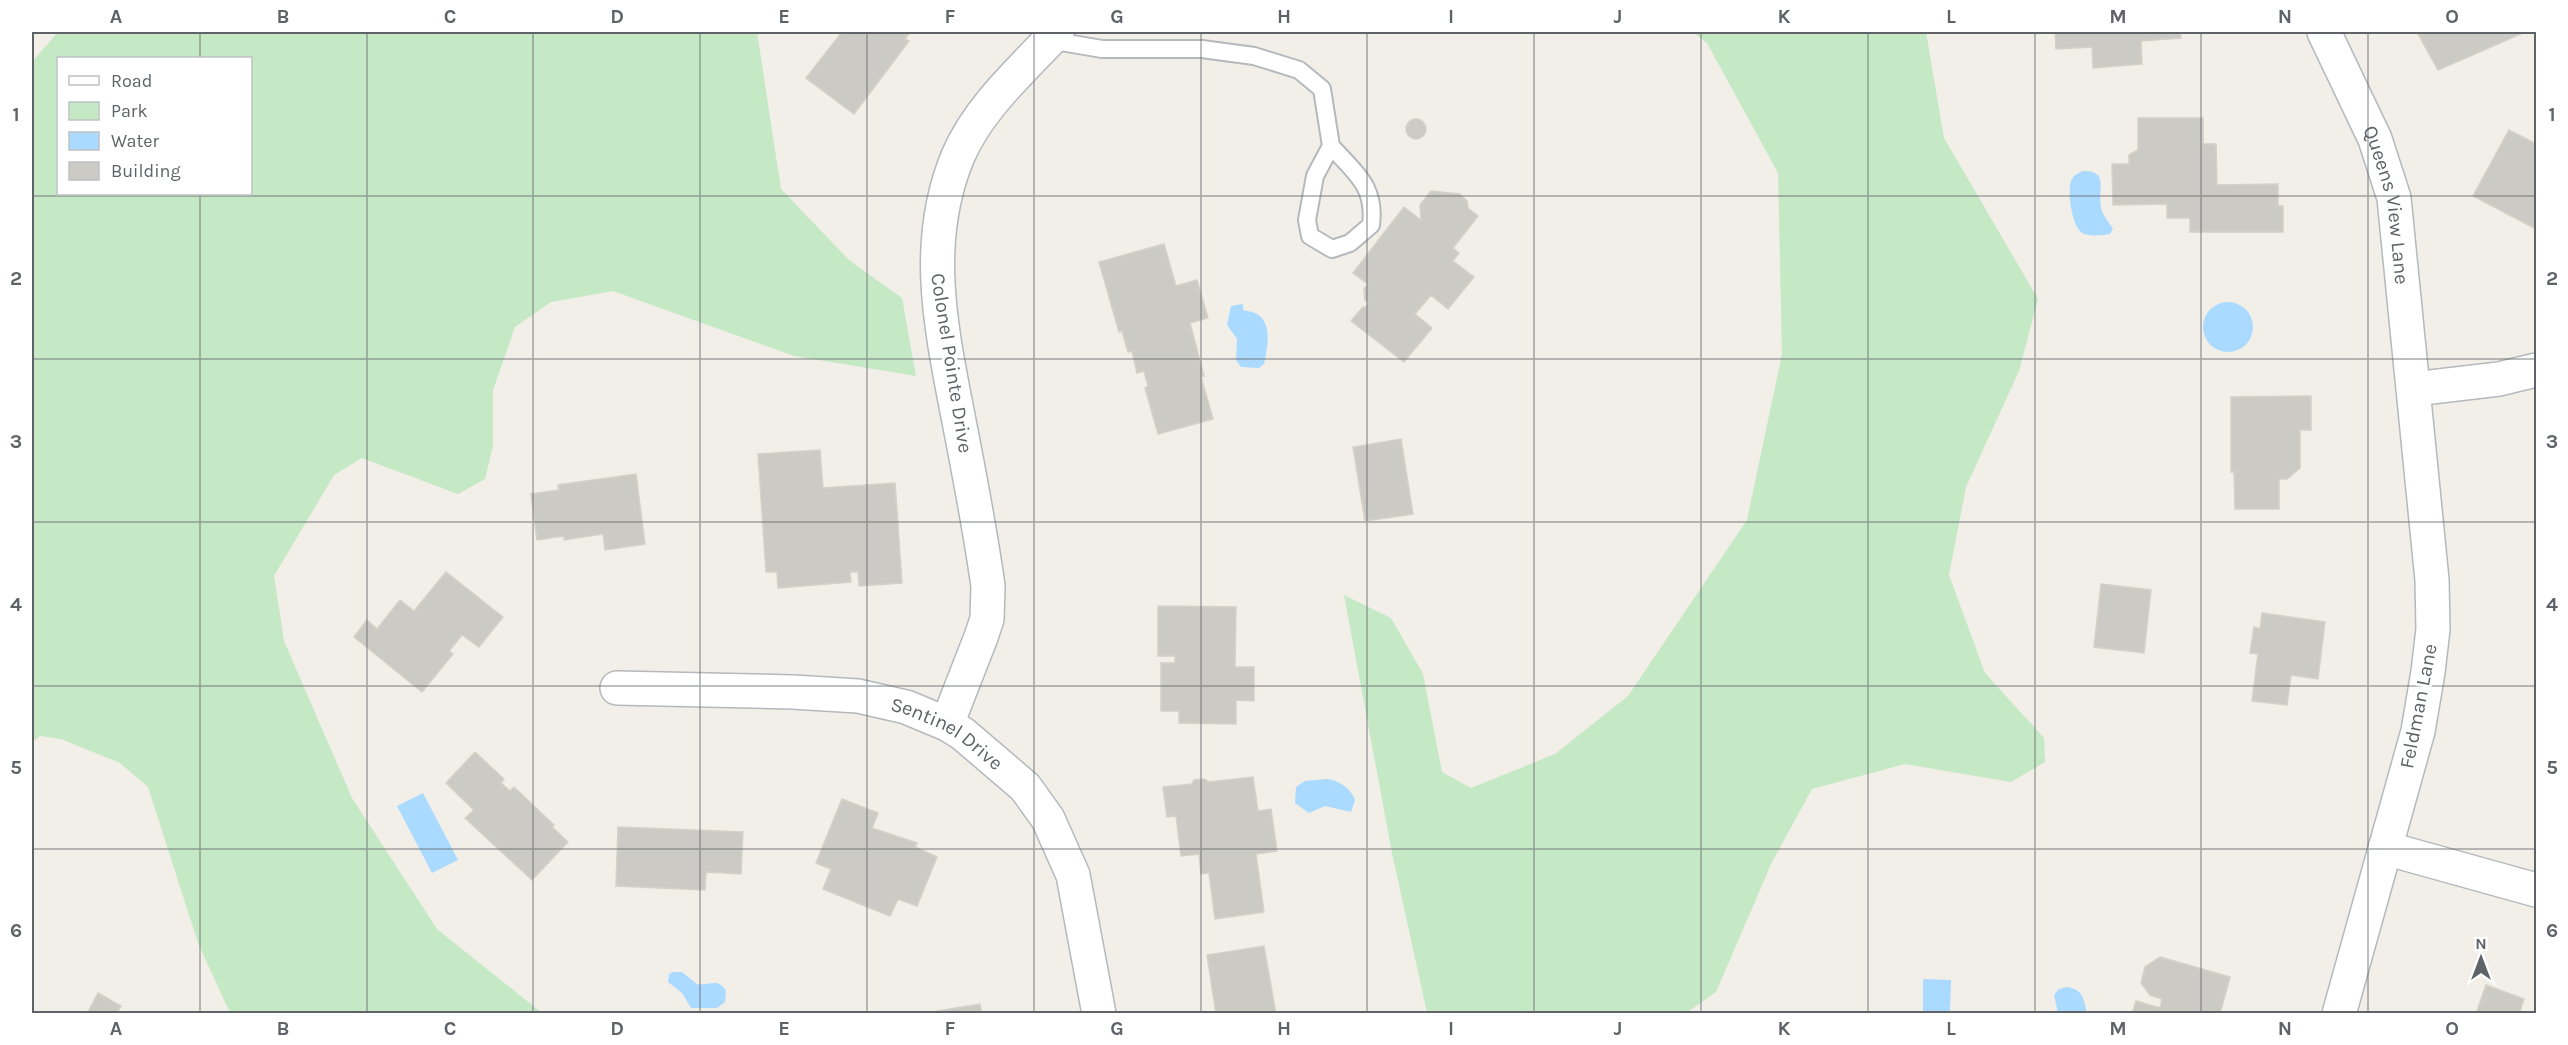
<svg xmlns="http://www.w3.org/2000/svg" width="2568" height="1045" viewBox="0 0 2568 1045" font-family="Karla,sans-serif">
<rect width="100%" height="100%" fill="#f1efe8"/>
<path fill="#c5e8c5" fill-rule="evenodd" d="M58,32H757L781,189L849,260L902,298L916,376L794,356L613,291L551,302L515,327L493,390V446L485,479L458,494L362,458L334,475L274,576L284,641L352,798L437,929L542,1013H230L198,943L148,787L120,763L61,739L40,736L32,742V62ZM58,58H250V194H58Z
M1693,32H1926L1944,138L2038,299L2019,371L1966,487L1949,575L1985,673L2044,738L2045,762L2011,782L1905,764L1812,789L1772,862L1716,992L1686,1013H1427L1392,853L1344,595L1391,618L1423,674L1442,772L1471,788L1555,754L1628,696L1747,520L1782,354L1778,173L1707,43Z"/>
<path fill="#aadaff" d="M2083,171C2110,171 2097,190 2101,208C2103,216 2109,222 2113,229L2110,234C2104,235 2088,237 2082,233C2072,227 2066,189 2072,179C2074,175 2079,173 2083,171Z
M2203 327a25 25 0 1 1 50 0a25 25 0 1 1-50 0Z
M1243,304V310C1247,311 1254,312 1257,314C1273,323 1267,350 1264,364L1259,368L1241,367L1236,360L1237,339L1227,325L1231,306Z
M1327,779C1339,780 1351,789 1355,800L1351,812L1325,806L1309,813L1295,803L1296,787L1305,781Z
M423,793L458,860L432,873L397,806Z
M673,972H682L697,984C709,986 718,977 726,991L725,1002L717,1008H691L682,993L668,982L669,974Z
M1923,979L1951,980L1950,1013H1923Z
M2067,987C2083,989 2084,1000 2087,1013H2058L2054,995L2059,989Z"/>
<path fill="#cccac5" stroke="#d6d1c6" stroke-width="1.5" d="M842,32H910L905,39L909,41L854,114L806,78Z
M2055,32H2180L2181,38L2141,41L2142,64L2093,68L2092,47L2056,49Z
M2417,32H2525L2438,70Z
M2138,118H2203V144H2216L2217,185L2278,184V206H2283V232H2190V218H2167V204L2113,205L2112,164H2129V155L2138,150Z
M1406 129a10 10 0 1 1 20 0a10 10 0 1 1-20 0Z
M2509,130L2536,144V229L2473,196Z
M1431,191L1460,194L1467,201L1468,208L1478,216L1453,248L1459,253L1453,261L1474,277L1448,309L1431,295L1415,314L1432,328L1404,362L1351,321L1363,307L1365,308L1369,303L1365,300L1364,289L1368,284L1353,273L1404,207L1421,220L1420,205Z
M1164,244L1176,286L1197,280L1208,318L1190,323L1204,376L1201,377L1213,419L1158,434L1145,388L1148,386L1144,371L1137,373L1132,351L1128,352L1122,331L1119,332L1099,262Z
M2311,396V430H2300V468L2287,479H2279V509H2235L2234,472H2231V397Z
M1401,439L1413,514L1365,521L1353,447Z
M820,450L823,488L895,483L902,583L859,586L858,572H850L851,582L778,588L777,572H766L758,454Z
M636,474L645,544L605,550L603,534L564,540V536L537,540L531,494L559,490L558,485Z
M446,572L503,617L479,647L462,635L449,651L453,654L422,692L354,637L367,620L377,629L400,600L414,611Z
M2101,584L2151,590L2144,653L2094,647Z
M1158,606L1236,607L1235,667H1254V701L1236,700V724L1179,723V711H1161V663H1175V656H1158Z
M2262,613L2325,622L2318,679L2291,675L2287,705L2252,701L2258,654L2250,653L2254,627L2260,629Z
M475,752L504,779L501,783L510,791L514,787L554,825L552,827L568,842L532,880L465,818L474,810L446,783Z
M1253,777L1258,811L1271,809L1277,851L1256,854L1264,912L1215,919L1209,873L1201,874L1199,854L1181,856L1176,816L1167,817L1163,787L1192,784L1194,780L1204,779L1209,782Z
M842,799L878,813L872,828L917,843L915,847L937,857L917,906L898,899L890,916L823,889L831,869L816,863Z
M618,827L743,832L741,874L706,872L705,890L616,886Z
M1264,946L1276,1014H1216L1207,955Z
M2160,957L2230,977L2220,1014H2132L2136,1001L2160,1008L2162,999L2150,995L2141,983L2145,967Z
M2486,985L2524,999L2519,1014H2476Z
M98,993L121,1006L116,1014H87Z
M980,1004L982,1014H919Z"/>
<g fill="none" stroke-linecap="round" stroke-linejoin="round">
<defs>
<path id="service" d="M1049,40L1102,49H1202L1254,56L1299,70L1322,89L1331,146L1315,176L1307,220L1310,236L1332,249L1350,243L1371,225C1376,186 1355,173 1331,146"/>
<g id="minor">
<path id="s1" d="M2324,32L2375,139L2394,198L2432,580L2433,629L2428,672L2418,731L2339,1014"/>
<path d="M2414,389L2499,379L2536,370"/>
<path id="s2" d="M617,688L793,692L858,696L906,707L947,724L963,734L1025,787L1048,819L1073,875L1099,1014"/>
<path d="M947,724L981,637L987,619L988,586C980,529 969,472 958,416C941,328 922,242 958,156C979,107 1022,70 1057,32"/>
<path d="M2385,848L2536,890"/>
</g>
</defs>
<use href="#service" stroke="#b5b8bc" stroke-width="20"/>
<use href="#minor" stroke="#b5b8bc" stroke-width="36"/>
<use href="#service" stroke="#fff" stroke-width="16"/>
<use href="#minor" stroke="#fff" stroke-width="33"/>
</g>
<path fill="none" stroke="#5f6368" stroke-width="1.5" stroke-opacity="0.55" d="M200,32V58M367,32V1014M533,32V1014M700,32V1014M867,32V1014M1034,32V1014M1201,32V1014M1367,32V1014M1534,32V1014M1701,32V1014M1868,32V1014M2035,32V1014M2201,32V1014M2368,32V1014M200,194V1014M32,196H2536M32,359H2536M32,522H2536M32,686H2536M32,849H2536"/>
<g text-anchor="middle" stroke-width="6" stroke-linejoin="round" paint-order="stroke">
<g font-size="20" fill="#5f6368" stroke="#fff">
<text dy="7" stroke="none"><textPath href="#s1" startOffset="186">Queens View Lane</textPath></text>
<text transform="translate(952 363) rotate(81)" y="7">Colonel Pointe Drive</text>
<text transform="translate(2418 706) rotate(-79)" y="7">Feldman Lane</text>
<text dy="7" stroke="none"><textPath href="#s2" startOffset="339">Sentinel Drive</textPath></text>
</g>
</g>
<rect width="2568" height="1045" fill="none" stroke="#ffffff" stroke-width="66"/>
<rect x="57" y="57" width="195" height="138" fill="#ffffff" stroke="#bfc1c3" stroke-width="1.5"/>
<rect x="69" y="76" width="30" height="9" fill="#ffffff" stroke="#bfc1c3" stroke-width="1.5"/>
<text x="111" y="87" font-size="18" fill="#5f6368">Road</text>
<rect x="69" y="102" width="30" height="18" fill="#c5e8c5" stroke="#bfc1c3" stroke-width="1.5"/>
<text x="111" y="117" font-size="18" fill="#5f6368">Park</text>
<rect x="69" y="132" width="30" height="18" fill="#aadaff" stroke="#bfc1c3" stroke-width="1.5"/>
<text x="111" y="147" font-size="18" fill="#5f6368">Water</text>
<rect x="69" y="162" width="30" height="18" fill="#cccac5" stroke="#bfc1c3" stroke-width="1.5"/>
<text x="111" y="177" font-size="18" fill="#5f6368">Building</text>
<g transform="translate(2481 958)" stroke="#ffffff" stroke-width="4.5" paint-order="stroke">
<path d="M0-4.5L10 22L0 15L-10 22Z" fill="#5f6368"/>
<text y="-9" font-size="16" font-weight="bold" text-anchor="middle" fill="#5f6368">N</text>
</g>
<rect x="33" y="33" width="2502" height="979" fill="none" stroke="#5f6368" stroke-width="2"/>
<g font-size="20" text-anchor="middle" font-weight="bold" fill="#5f6368">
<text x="116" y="23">A</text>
<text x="283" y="23">B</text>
<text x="450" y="23">C</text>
<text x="617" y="23">D</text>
<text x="784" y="23">E</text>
<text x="950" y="23">F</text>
<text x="1117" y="23">G</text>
<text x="1284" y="23">H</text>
<text x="1451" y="23">I</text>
<text x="1618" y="23">J</text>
<text x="1784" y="23">K</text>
<text x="1951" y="23">L</text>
<text x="2118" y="23">M</text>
<text x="2285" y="23">N</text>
<text x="2452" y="23">O</text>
<text x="16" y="121">1</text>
<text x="2552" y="121">1</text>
<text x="16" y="285">2</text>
<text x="2552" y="285">2</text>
<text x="16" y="448">3</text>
<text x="2552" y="448">3</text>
<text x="16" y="611">4</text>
<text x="2552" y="611">4</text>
<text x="16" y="774">5</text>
<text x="2552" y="774">5</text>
<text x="16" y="937">6</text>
<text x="2552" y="937">6</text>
<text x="116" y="1035">A</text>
<text x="283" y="1035">B</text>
<text x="450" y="1035">C</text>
<text x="617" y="1035">D</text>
<text x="784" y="1035">E</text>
<text x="950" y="1035">F</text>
<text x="1117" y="1035">G</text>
<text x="1284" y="1035">H</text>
<text x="1451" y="1035">I</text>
<text x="1618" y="1035">J</text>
<text x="1784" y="1035">K</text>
<text x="1951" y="1035">L</text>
<text x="2118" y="1035">M</text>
<text x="2285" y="1035">N</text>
<text x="2452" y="1035">O</text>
</g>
</svg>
